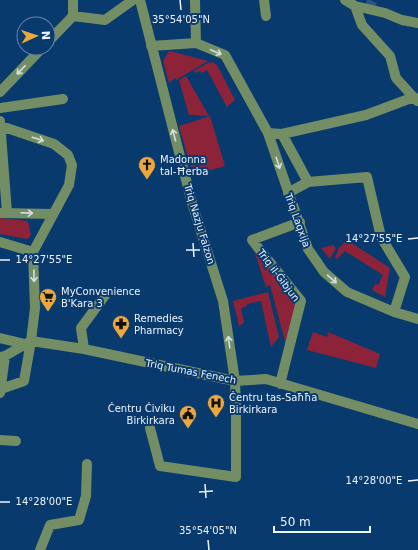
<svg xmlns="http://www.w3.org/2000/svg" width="418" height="550" viewBox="0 0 418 550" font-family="'DejaVu Sans',sans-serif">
<rect width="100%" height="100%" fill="#093a6e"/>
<path fill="#8c2338" d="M169,51H170L208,61L176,80L175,78L169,83L163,61Z
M212,62L217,65L235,100L227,107L207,70L202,73L200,71L195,73L194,71L208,63Z
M186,76L209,116L189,115L179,80Z
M210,116L225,166L193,175L179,126Z
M0,218L28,221L31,235L27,239L0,234Z
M347,240L390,268L385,297L372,290L375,284L378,285L383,275L345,251L337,259L335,258L339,248Z
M333,245L336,248L330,259L321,248Z
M254,250L298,302L286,345L270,285L266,287Z
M268,292L279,337L271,347L261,301L247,304V306L241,308L244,323L239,326L233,301Z
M313,332L327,337L328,332L380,354L376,368L307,350Z"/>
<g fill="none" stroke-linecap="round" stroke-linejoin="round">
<path stroke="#2b5683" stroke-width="10" stroke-dasharray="10 5" stroke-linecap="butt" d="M368,10L373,0"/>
<path stroke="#738d64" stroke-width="10" d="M73,0V16
M140,0L192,203L223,301L235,381L236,410V477L160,466L150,428
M195,0L196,43
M264,0L266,16
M345,0L355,6L362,25L390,56L396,78L417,101
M355,6L385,13L402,20L418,23
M48,42L73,16L105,20L133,0
M151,46L196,43L225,55L268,133L308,249L324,272L347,292L394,312L418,319
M0,92L42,48
M0,108L63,99
M0,121L7,213
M268,133L282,134L366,115L414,97
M282,134L308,182
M288,193L308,182L367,177L381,237L405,277L394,312
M0,213L53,214
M0,242L33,252
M0,338L25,344
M31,341L84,349L235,381L266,379L418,424
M84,349L81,328L106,294
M0,357L5,356L31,341
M280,384L301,301L252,240L300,222
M0,387L1,389L24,381L31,341L35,308L33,252L69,185L72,165L68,155L54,144L1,126
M0,393L5,356
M0,440L16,441
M40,550L50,525L79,520L86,496L87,464"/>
</g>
<defs><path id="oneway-shaft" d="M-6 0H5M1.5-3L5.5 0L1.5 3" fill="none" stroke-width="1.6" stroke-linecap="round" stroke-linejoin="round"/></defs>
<g stroke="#d5dfdc">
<use href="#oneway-shaft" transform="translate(216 52) rotate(23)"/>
<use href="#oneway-shaft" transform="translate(21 70) rotate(134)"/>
<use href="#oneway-shaft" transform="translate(174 135) rotate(-105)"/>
<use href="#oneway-shaft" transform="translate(38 139) rotate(18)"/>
<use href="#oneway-shaft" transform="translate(278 163) rotate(72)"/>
<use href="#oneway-shaft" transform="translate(27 213) rotate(2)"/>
<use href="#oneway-shaft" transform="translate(34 276) rotate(89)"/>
<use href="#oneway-shaft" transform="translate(332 279) rotate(41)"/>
<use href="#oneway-shaft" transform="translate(229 342) rotate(-98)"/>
</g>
<path fill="none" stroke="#eef3fa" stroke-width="1.5" d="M180,0L181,10M408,239L418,238M193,243L194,257M186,250H200M0,260H10M408,481L418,480M205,484L206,498M199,492L213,491M0,502H10M208,540L209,550"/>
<defs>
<symbol id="church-pin" viewBox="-11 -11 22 30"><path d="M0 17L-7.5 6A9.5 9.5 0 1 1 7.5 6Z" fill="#eda83c" stroke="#093a6e"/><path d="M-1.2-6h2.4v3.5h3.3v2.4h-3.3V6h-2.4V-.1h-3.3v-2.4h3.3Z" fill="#111"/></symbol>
<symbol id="supermarket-pin" viewBox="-11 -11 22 30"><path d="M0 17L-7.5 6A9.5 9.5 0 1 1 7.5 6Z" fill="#eda83c" stroke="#093a6e"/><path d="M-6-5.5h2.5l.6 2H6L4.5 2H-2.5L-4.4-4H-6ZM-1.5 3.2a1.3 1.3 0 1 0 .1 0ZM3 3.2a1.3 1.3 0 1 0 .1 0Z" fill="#111"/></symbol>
<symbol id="pharmacy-pin" viewBox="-11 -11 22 30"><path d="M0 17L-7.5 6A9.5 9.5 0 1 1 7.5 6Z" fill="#eda83c" stroke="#093a6e"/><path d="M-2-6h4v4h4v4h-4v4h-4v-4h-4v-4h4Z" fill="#111"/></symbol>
<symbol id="hospital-pin" viewBox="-11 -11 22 30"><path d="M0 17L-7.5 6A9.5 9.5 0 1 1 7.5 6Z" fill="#eda83c" stroke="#093a6e"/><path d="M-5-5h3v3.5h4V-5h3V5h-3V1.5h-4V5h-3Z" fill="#111"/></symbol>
<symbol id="civic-pin" viewBox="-11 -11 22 30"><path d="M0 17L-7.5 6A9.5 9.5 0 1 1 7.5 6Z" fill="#eda83c" stroke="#093a6e"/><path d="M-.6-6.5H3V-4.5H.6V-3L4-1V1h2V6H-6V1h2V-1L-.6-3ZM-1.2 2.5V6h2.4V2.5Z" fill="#111"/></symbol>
</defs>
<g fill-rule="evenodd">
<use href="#church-pin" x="137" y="155" width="20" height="27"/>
<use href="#supermarket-pin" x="38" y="287" width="20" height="27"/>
<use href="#pharmacy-pin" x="111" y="314" width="20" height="27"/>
<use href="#hospital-pin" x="206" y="393" width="20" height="27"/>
<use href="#civic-pin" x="178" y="404" width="20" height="27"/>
</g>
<g text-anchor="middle" stroke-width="4" stroke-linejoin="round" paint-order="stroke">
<g font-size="10" fill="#eef3fa" stroke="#093a6e" text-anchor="start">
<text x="160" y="163">Madonna<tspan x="160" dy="12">tal-Ħerba</tspan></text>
<text x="61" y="295">MyConvenience<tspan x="61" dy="12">B'Kara 3</tspan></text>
<text x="134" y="322">Remedies<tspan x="134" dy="12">Pharmacy</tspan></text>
<text x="229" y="401">Ċentru tas-Saħħa<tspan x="229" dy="12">Birkirkara</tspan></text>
<text x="175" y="412" text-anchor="end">Ċentru Ċiviku<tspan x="175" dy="12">Birkirkara</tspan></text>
</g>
<g font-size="10" fill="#eef3fa" stroke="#093a6e">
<text transform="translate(298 220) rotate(70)" y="4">Triq Laqxija</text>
<text transform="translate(200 224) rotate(73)" y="4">Triq Nazju Falzon</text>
<text transform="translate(279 275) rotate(53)" y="4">Triq il-Ġibjun</text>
<text transform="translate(191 371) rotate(11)" y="4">Triq Tumas Fenech</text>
</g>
</g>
<g font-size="10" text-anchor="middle" fill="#eef3fa" stroke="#093a6e" stroke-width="4" stroke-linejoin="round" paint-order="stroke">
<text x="181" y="23">35°54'05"N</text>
<text x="374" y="242">14°27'55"E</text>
<text x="44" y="263">14°27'55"E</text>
<text x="374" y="484">14°28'00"E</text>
<text x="44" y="505">14°28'00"E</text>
<text x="208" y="534">35°54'05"N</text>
</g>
<g transform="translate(36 36) rotate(87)"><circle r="19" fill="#093a6e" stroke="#6584a6"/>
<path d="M0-3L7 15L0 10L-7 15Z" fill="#eda83c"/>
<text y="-6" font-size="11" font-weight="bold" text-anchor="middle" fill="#eef3fa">N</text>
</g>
<path d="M274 526v6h96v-6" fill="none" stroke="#eef3fa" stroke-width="2"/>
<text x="280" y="526" font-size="12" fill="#eef3fa" stroke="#093a6e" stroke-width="3" paint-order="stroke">50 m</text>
</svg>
